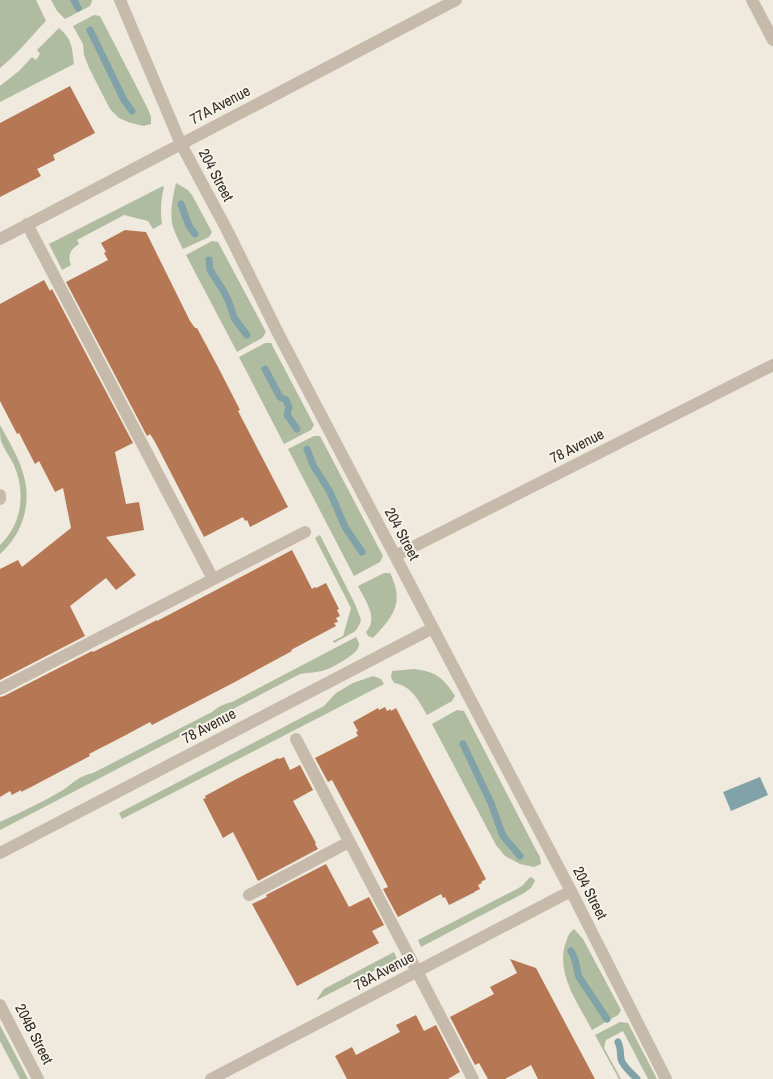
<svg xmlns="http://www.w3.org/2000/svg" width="773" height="1079" viewBox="0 0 773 1079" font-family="'Archivo Narrow',sans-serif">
<rect width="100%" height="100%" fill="#efe9de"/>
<path fill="#afbc9f" d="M0,0H36L46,21C30,37 18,54 0,68Z
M51,0H92V1L90,6L65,19L57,11Z
M94,15L100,16L148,109L151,117V124L143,126L128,122L119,118L110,109L89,68L84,55L83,44L73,26Z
M59,28C72,39 72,47 74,64L0,102V86L19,71L32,57L36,60L40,54L37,50Z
M176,183L188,190L192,195L212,232L209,237L183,249C179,241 174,232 172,223C170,210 173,196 176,183Z
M163,186L164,187C161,199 160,211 162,224L153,229L148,221L124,215L77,240L79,244C71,249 67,255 71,265L62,270L49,244Z
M212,241L218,242L266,332L262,338L237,352L186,255Z
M265,343H271L314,425L311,430L284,444L239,357Z
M0,425C8,440 17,454 22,470C33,500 24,533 0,554V545C22,524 26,493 14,465C10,457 4,449 1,441C0,436 0,430 0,425Z
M314,436H320L383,556L380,562L354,576L288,449Z
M320,535L355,604L360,617L361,621L357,629L354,632L334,643L333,641L343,636L351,608L315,538Z
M384,573H390C405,603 393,617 373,638L368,636L366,632C379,618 365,600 358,586Z
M356,637L359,643C359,646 358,649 356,651C352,656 332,668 325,670C317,673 309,672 300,674L0,830V822C21,812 43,802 63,790C75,782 77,777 93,773L212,712C219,706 224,704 232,702Z
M414,669C436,672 443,677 455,696L452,701L427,715C419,701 411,685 394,683L391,677L392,671Z
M373,676L381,679L384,684L122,819L119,813L324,706L336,693L353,683Z
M457,710L464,711L535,848L540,857L541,864L534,867L520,864L505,856L496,845L432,724Z
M530,877L533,878L535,881L531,888L524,893L421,947L418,940L517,889L522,886Z
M574,929L583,939L621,1010L618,1015L592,1030C578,1003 555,973 566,942C568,936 569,933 574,929Z
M394,952L397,959L317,1000V999L324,989Z
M620,1022L628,1023L657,1079H648L623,1031L606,1040L604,1048L621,1079H619L595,1035Z
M0,1025L28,1079H20L0,1041Z"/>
<path fill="#80a2a8" d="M760,777L768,795L731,811L723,792Z"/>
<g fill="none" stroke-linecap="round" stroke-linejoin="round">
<path stroke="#80a2a8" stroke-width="7" d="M74,0L78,8
M90,30L124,100L132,111
M181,204L189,226L195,234
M209,260L210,270L223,290L229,302L234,318L247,335
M265,369L280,397L286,400L289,407L287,415L297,429
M307,449L313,465L330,492L345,527L362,552
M463,744L491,803L503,836L520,856
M571,951C577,961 576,967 579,977L607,1019
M618,1042C621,1048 620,1052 621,1059C623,1067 632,1073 637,1079"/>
</g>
<path fill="#b67854" d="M70,86L95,133L53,155L55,160L37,169L41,176L0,197V123Z
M125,230L146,232L190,321L195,328H197L218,367L240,410L238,411L288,507L250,527L247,520L245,521L243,517L204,537L155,442L150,434L147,436L66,282L108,260L104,253L106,252L101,243Z
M44,280L50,291L52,289L133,443L115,452L126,504L139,502L144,530L106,537L136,575L116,590L106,578L70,606L85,636L0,680V569L18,560L22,567L71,528L63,488L55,492L39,461L35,464L19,433L17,434L0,401V304Z
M292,550L312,589L315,587L316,588L326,583L339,609L337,610L340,616L336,618L338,622L334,623L336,626L291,650L292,651L233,683L152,725L150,722L124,736L89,754L90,756L31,787L21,792V790L12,795L10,791L0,797V697L4,696L92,651L93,652L157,620V621Z
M385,707L387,711L391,709V711L396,708L486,879L481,882L482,883L478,885L480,889L474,892H475L449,905L445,897L443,898L441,894L398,917L383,889L388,887L357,827L332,780L328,782L315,758L358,736L356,732L358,731L353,722L378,708L379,710Z
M284,757L290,770L300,765L313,790L293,801L316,843L315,844L318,849L258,881L233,832L223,838L203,799L206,798L205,796L244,775L278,758L279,759Z
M326,864L349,907L369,897L384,925L372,931L379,943L297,986L252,904L267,897L266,895Z
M510,959L536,968L595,1079H538L531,1065L505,1079H488L479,1063L475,1065L450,1017L494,994L490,987L517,973Z
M416,1015L424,1031L436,1025L460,1072L448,1079H347L335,1056L352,1047L356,1055L400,1032L396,1025Z"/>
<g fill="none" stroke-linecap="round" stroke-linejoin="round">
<path stroke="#c6baab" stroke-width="12" d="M27,224L213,579
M0,689L305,532
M296,739L473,1079
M249,895L349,842"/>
<path stroke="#c6baab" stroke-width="12" d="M120,0L181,144L227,230L278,333L571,891L666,1079
M752,0L773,40
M0,239L456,0
M0,495V499
M395,556L773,365
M0,853L433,628
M0,1005L38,1079
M211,1079L571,891"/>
</g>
<g text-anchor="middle" stroke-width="4" stroke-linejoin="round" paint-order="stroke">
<g font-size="15" fill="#342e29" stroke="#f7f3e9">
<text transform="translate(220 105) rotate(-28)" y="5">77A Avenue</text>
<text transform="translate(216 175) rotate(62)" y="5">204 Street</text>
<text transform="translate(577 446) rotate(-27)" y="5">78 Avenue</text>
<text transform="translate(402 534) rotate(62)" y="5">204 Street</text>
<text transform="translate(209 726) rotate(-28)" y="5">78 Avenue</text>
<text transform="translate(590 893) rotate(63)" y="5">204 Street</text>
<text transform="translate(384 971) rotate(-28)" y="5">78A Avenue</text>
<text transform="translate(34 1034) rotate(63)" y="5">204B Street</text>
</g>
</g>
</svg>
